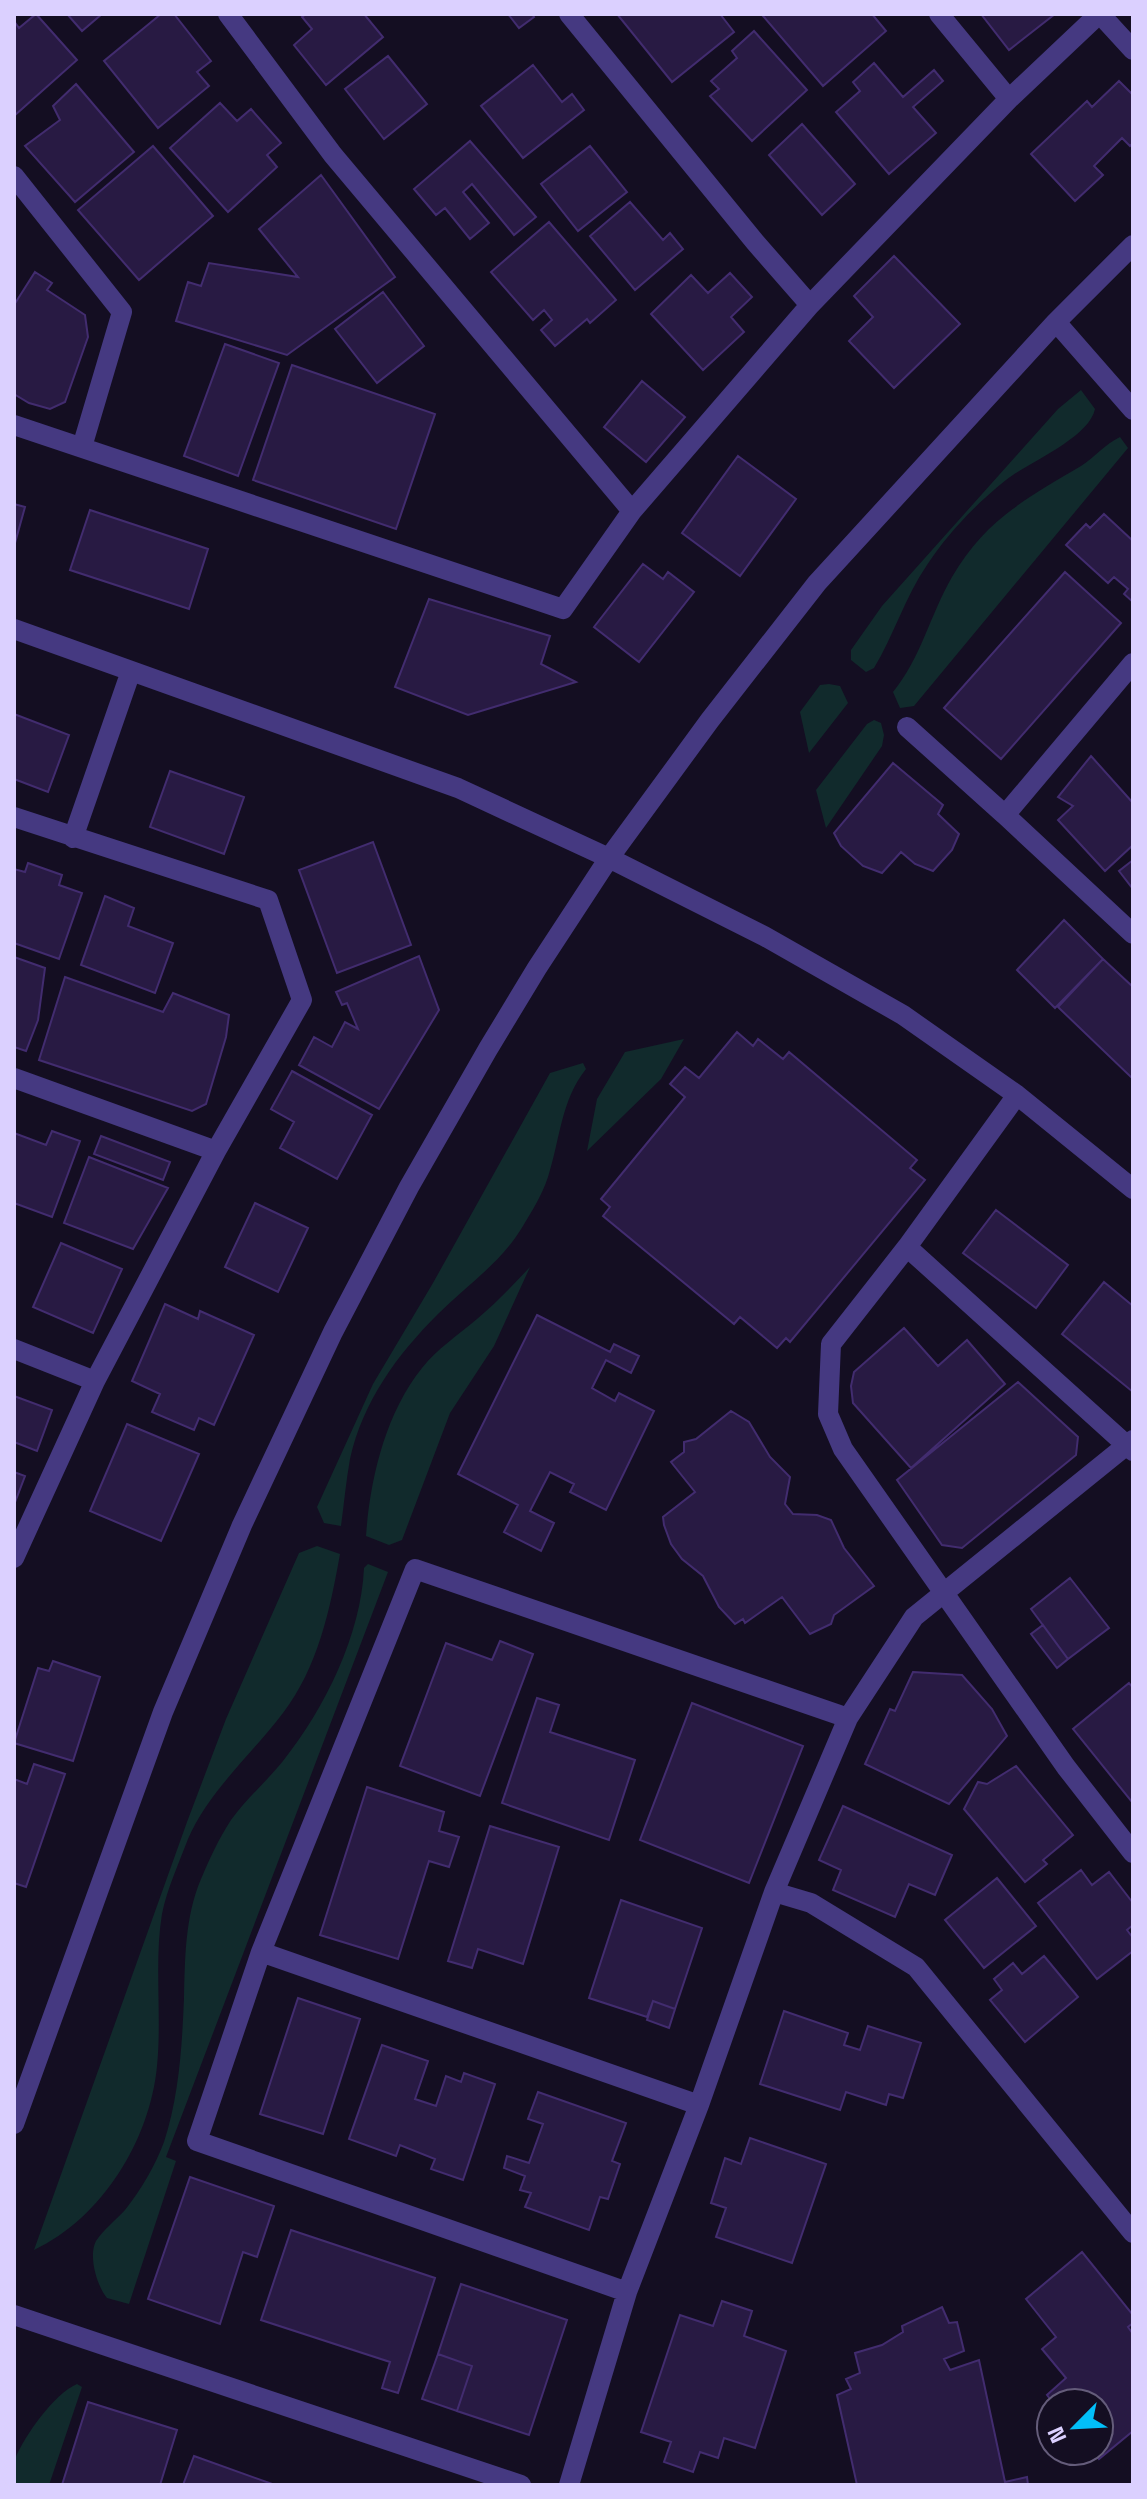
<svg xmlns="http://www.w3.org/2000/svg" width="1147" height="2499" viewBox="0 0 1147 2499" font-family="'Space Grotesk',sans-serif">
<rect width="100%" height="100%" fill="#140e22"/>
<path fill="#112a2c" d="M1081,390L1095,409C1089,438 1029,462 1006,480C976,504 948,533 927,565C905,597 894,635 874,668L866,672L851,660V650L882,606L1058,409Z
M1120,437L1128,448L914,706L900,708L893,692C921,658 930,615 952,577C985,520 1027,498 1081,466C1095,457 1105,444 1120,437Z
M829,684L840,686L848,703L809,753L800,712L820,685Z
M874,720L881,723L884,735L882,746L826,828L816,790L867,724Z
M684,1039L661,1079L587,1151L597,1099L625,1052Z
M583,1063L586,1069C561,1100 560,1140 548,1177C542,1195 532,1211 523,1226C501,1263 467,1285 438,1314C397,1355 363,1401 350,1459C346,1481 344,1504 341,1526L324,1523L317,1507L373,1384L433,1283L550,1073Z
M530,1267L494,1346L450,1413L402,1540L389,1545L366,1536C370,1480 385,1414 422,1368C437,1349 458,1335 477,1319C496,1303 513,1285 530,1267Z
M317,1546L340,1554C330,1610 318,1667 283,1713C252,1754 208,1792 188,1839C179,1863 167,1889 162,1914C154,1961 162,2017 157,2066C150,2140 102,2218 34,2250L187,1822L226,1719L299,1553Z
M368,1564L388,1572L166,2157L176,2161L129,2304L107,2298C97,2286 88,2256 96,2241C103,2230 116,2220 125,2210C141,2190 155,2166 164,2142C179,2096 182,2047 184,1998C185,1959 185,1916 201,1879C209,1860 219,1838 231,1820C246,1799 267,1781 283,1761C325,1708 361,1635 364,1568Z
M77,2384L82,2387L49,2485H14C14,2477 12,2466 15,2459C25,2435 54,2394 77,2384Z"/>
<path fill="#281a43" stroke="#422c6f" stroke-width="2" d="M36,14L77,60L14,116V21L19,28Z
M67,14H102L82,31Z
M161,14H174L211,61L197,72L209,86L158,128L104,61Z
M306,14H364L383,37L326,85L294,45L312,29L302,17Z
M508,14H532L534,17L519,28Z
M617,14H720L734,32L672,82Z
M765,14H872L886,31L823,86L763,16Z
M981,14H1055L1009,50Z
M754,31L807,90L752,141L710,96L719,89L711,81L737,58L732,51Z
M388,56L427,104L384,139L345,89Z
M874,63L903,97L934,70L943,81L913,107L936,133L889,174L836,112L860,91L853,82Z
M533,65L562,102L572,94L584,110L523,158L481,106Z
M1119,81L1133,95V143L1130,146L1122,138L1094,166L1103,175L1075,201L1031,154L1087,101L1092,107Z
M76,84L134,152L75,202L25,146L60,120L53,106Z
M220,103L237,121L251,109L281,143L267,155L277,167L228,212L170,148Z
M802,124L855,184L822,215L769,155Z
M470,141L536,217L514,235L472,184L463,192L489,223L470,239L445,208L436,215L414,189Z
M153,146L213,216L139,280L78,210Z
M590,146L627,192L578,231L541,184Z
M321,175L395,277L287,355L176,321L188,282L201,286L209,263L298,277L259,229Z
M630,202L663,240L670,233L683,249L635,290L590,236Z
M549,222L616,300L590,323L587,319L555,346L541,330L552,320L544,310L533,320L491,272Z
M894,256L960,324L894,388L849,341L873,317L854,296Z
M35,272L52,283L47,290L85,315L88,337L65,402L50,409L29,403L14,394V305Z
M730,273L752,297L731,317L744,332L703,370L651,314L691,275L708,293Z
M383,292L424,346L377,383L335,329Z
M225,344L279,363L238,476L184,456Z
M292,365L435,414L396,529L253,480Z
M642,381L685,417L646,462L604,427Z
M738,456L796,499L740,576L682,533Z
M14,504L25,507L15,543H14Z
M90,510L208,549L189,609L70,570Z
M1104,514L1133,541V602L1124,594L1128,589L1114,577L1108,583L1066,545L1086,524L1090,528Z
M643,564L663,579L668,572L694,592L639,662L594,627Z
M1065,572L1121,623L1001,759L944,708Z
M429,599L550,636L541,664L576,682L468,715L395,687Z
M14,714L69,735L48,792L14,779Z
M1091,756L1133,803V845L1105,871L1058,820L1073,806L1058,797Z
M893,763L943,805L938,814L959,834L952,850L933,871L915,864L901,852L882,873L863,866L841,846L834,833Z
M170,771L244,797L224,854L150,827Z
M373,842L411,945L337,973L299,870Z
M1133,860V889L1119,871Z
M28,863L62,875L59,885L82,893L59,959L14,943V869L25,872Z
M105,896L134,908L128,926L173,943L155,993L81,965Z
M1064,920L1103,959L1055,1008L1017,970Z
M419,956L439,1010L379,1109L299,1065L314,1037L332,1047L345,1022L358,1029L347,1003L342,1005L336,992Z
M14,957L45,968L38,1020L26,1051L14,1047Z
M1103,959L1133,987V1079L1058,1007Z
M65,977L163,1012L173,993L229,1015L226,1037L206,1104L192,1111L39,1060Z
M737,1032L753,1046L758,1039L783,1059L789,1052L917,1160L910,1168L925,1180L790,1342L786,1338L777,1348L740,1317L734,1324L603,1216L610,1207L601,1199L685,1097L670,1084L685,1067L699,1078Z
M292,1071L372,1115L337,1179L280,1148L294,1122L271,1109Z
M52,1131L80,1141L52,1217L14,1203V1133L46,1145Z
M101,1136L170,1162L163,1180L94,1154Z
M89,1157L168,1188L133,1249L64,1223Z
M255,1203L308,1228L278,1292L225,1267Z
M996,1210L1068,1265L1036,1308L963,1253Z
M61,1243L122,1269L93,1333L33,1307Z
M1104,1282L1133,1306V1392L1062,1334Z
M165,1304L198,1319L200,1311L254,1335L214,1425L199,1418L194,1430L152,1412L160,1394L132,1381Z
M537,1315L610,1352L614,1344L639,1356L631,1373L606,1360L592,1388L615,1401L619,1393L654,1411L606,1510L570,1492L574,1484L550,1472L530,1511L554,1523L541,1551L504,1532L518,1505L458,1474Z
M904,1328L938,1366L967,1340L1005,1384L911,1468L853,1403L851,1386L854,1372Z
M1018,1382L1078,1437L1076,1455L962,1548L942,1545L897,1480Z
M14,1396L52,1410L37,1451L14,1442Z
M731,1411L749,1422L770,1457L790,1477L785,1504L793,1514L817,1515L831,1520L844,1548L874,1586L834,1615L831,1624L810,1634L782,1597L745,1623L743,1619L735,1624L719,1607L703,1576L682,1559L671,1544L664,1525L663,1517L695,1492L671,1462L684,1452V1442L696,1439Z
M127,1424L199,1454L161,1541L90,1511Z
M14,1472L25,1476L14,1505Z
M1070,1578L1109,1628L1068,1659L1031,1609Z
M1043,1625L1068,1659L1057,1668L1031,1634Z
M500,1641L533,1654L480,1796L400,1766L446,1643L492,1660Z
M53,1661L100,1677L73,1761L14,1743L38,1668L49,1671Z
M913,1672L962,1675L992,1709L1007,1736L949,1804L865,1764L890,1709L895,1711Z
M1129,1683L1133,1688L1132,1802L1073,1729Z
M537,1698L559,1705L550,1732L635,1760L609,1840L502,1803Z
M692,1703L803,1746L749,1883L640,1840Z
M34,1764L65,1774L26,1887L14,1883V1779L27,1784Z
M1016,1766L1073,1835L1043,1860L1047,1864L1025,1882L964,1809L978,1782L987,1784Z
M367,1787L444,1812L439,1831L459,1837L449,1867L429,1861L398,1959L320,1935Z
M843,1806L952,1855L935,1895L909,1884L895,1917L833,1890L841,1870L819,1860Z
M490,1826L559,1847L523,1964L478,1949L472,1968L448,1961Z
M1081,1870L1092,1885L1109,1872L1133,1903V1925L1127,1930L1133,1938V1951L1097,1979L1038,1903Z
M997,1878L1036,1926L984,1968L945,1920Z
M621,1900L702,1928L675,2009L653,2001L647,2017L589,1998Z
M1044,1956L1078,1997L1025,2042L990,2000L1002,1990L994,1979L1013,1963L1022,1974Z
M298,1998L360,2019L323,2134L260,2114Z
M653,2001L675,2009L669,2028L647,2020Z
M784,2011L848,2033L844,2045L860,2050L868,2026L921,2043L903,2098L889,2094L886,2105L846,2092L840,2110L760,2084Z
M382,2045L428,2061L415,2099L436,2106L446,2076L461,2082L464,2073L495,2084L463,2180L431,2169L435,2159L400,2145L396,2156L349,2139Z
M538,2092L626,2123L612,2161L620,2164L608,2199L600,2197L589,2230L525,2207L531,2193L520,2190L525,2176L504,2168L507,2156L529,2163L543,2124L528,2119Z
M750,2138L826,2164L792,2263L716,2237L726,2208L711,2203L725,2158L741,2164Z
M190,2177L274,2206L257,2257L243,2252L220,2324L148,2299Z
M291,2230L435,2278L398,2393L382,2388L390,2362L261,2320Z
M1082,2252L1133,2315V2323L1128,2327L1133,2334V2431L1099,2459L1093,2451H1099V2403H1053L1047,2395L1066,2378L1042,2349L1056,2337L1026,2299Z
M461,2284L567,2320L529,2435L457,2411L472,2366L438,2354Z
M722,2301L752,2311L744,2336L786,2351L755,2448L724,2438L718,2458L700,2452L693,2472L664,2462L671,2442L641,2432L680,2315L713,2326Z
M942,2307L949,2323L957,2322L964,2351L944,2359L950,2370L979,2360L1005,2482L1027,2477L1028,2485H857L837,2395L851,2389L846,2379L860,2373L855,2353L882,2345L903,2332L902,2326Z
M438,2354L472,2366L457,2411L422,2399Z
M88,2402L177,2430L160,2485H62Z
M194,2456L275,2485H183Z"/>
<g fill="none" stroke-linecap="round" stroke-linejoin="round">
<path stroke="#453981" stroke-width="20" d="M228,14L333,155L632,511
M569,14L755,242L810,305
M939,14L1009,99
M1100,14L1133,50
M14,176L122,312L82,447
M1056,322L1133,410
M14,425L563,609L632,511L810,305L1009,99L1099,14
M14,629L458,788L609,858L764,936L903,1015L1017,1095L1133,1189
M1133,663L1005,815L1133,934
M907,727L1005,815
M14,817L268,900L302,1000L216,1151L95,1381L14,1558
M73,838L131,671
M14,1078L216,1151
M1017,1095L907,1247L831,1344L828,1414L843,1449L1066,1767L1133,1853
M907,1247L1133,1451
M14,1349L95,1381
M774,1892L811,1903L916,1967L1133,2233
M261,1952L699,2105
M14,2124L163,1712L242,1525L333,1332L409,1187L488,1049L537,968L609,858L710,720L817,583L1056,322L1133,245
M627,2292L197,2141L261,1952L415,1569L848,1718
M14,2315L521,2485
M569,2485L627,2292L699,2105L774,1892L848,1718L914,1617L1133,1440"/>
</g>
<rect width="1147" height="2499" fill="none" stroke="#dbd0ff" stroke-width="32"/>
<g transform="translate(1075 2427) rotate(246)"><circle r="38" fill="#140e22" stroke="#645c7a" stroke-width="2"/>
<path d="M0-6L14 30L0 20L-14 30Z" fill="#02bff8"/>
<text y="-12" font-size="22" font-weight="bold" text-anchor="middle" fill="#dbd0ff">N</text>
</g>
</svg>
